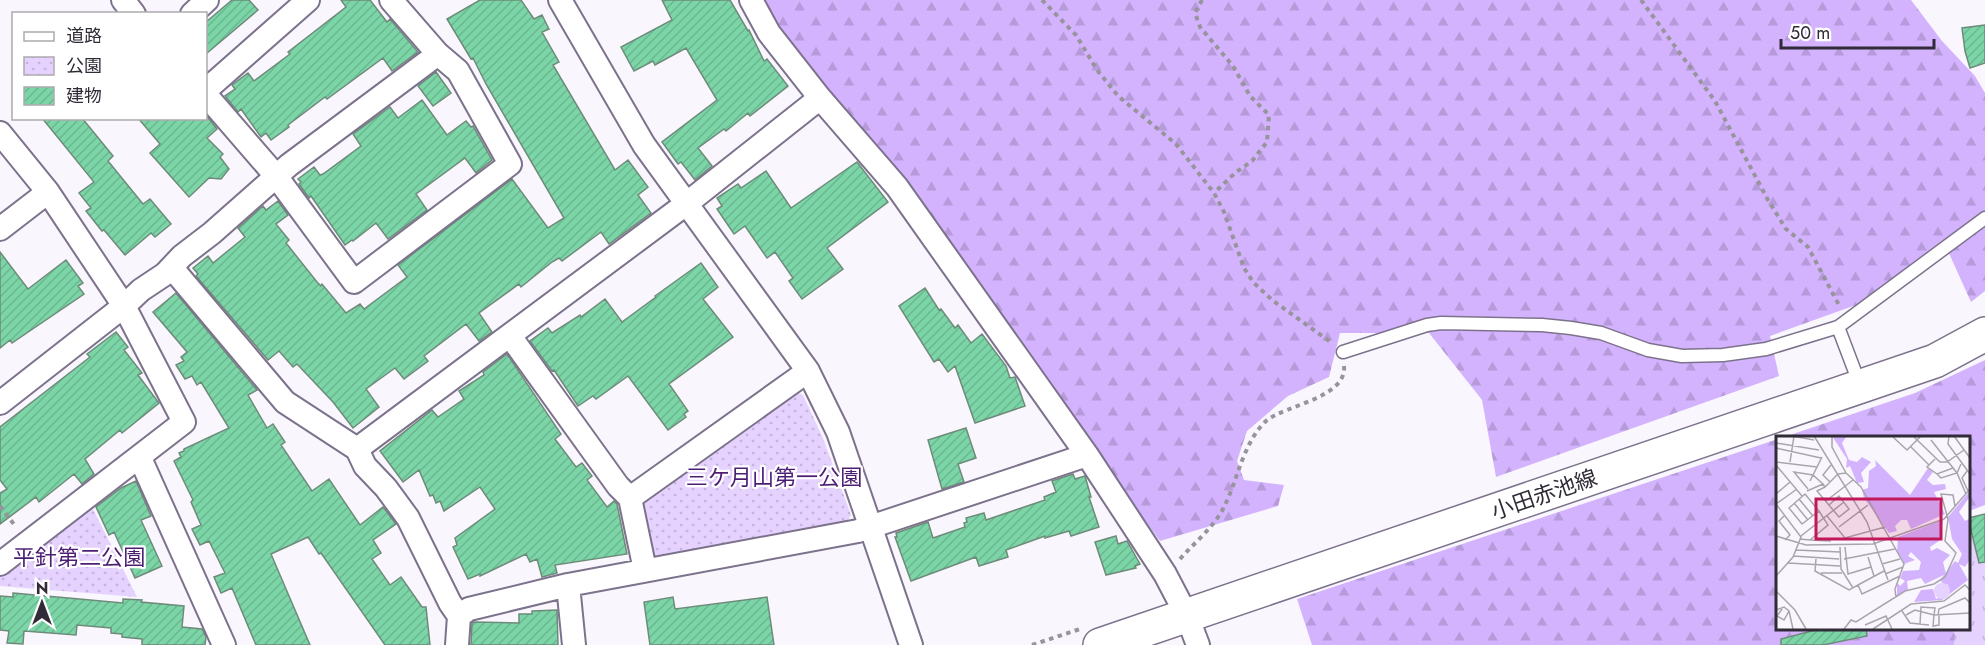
<svg xmlns="http://www.w3.org/2000/svg" width="1985" height="645" viewBox="0 0 1985 645" font-family="Jost,'Noto Sans JP',sans-serif">
<defs>
<pattern id="grass-tufts" width="24" height="20" patternUnits="userSpaceOnUse" patternTransform="scale(1.5)"><rect width="24" height="20" fill="#e5d2ff"/><path d="M3 7l-1-3M5 7V3M7 7l1-3M15 17l-1-3M17 17v-4M19 17l1-3" fill="none" stroke="#c5b4db"/></pattern>
<pattern id="forest-firs" width="22" height="20" patternUnits="userSpaceOnUse" patternTransform="scale(1.5)"><rect width="22" height="20" fill="#d4b3fe"/><path d="M5 1l3.5 6h-7zM16 11l3.5 6h-7z" fill="#b69ada"/></pattern>
<pattern id="park-dots" width="8" height="8" patternUnits="userSpaceOnUse" patternTransform="scale(1.5)"><rect width="8" height="8" fill="#e5d2ff"/><path d="M2 2h.1M6 6h.1" fill="none" stroke="#c5b4db" stroke-width="1.8" stroke-linecap="round"/></pattern>
<pattern id="building-hatch" width="6" height="6" patternUnits="userSpaceOnUse" patternTransform="scale(1.5)"><rect width="6" height="6" fill="#7bd5a7"/><path d="M-1 1l2-2M0 6l6-6M5 7l2-2" fill="none" stroke="#6bb790"/></pattern>
</defs>
<rect width="100%" height="100%" fill="#f9f7fd"/>
<path fill="url(#grass-tufts)" d="M1969,532L1981,556H1985V645H1954L1955,635L1952,629L1968,628Z"/>
<path fill="url(#forest-firs)" d="M760,0H1911L1942,41L1975,76L1985,93V291L1971,302L1943,240L1856,305L1770,336L1779,376L1496,477L1482,400L1429,333H1340L1329,377L1288,396L1247,431L1237,461L1244,480L1284,485L1278,506L1160,541L778,31Z
M1985,360V505L1969,511L1968,438H1781L1915,393Z
M1778,439V628H1952L1955,635L1954,645H1312L1297,599Z"/>
<path fill="url(#park-dots)" d="M792,391L803,395L823,438L851,515L846,523L659,561L651,554L639,506L643,499Z
M91,505L137,597L0,586V575Z"/>
<path fill="url(#building-hatch)" stroke="#6e8b7a" stroke-width="1.5" d="M232,0H249L258,10L206,54V22Z
M341,0H370L387,22L390,19L418,52L392,71L383,58L327,99L325,97L288,125L289,127L271,140L266,133L261,137L241,109L238,112L225,96L235,89L232,85L248,73L254,81L290,54L288,52L346,7Z
M480,0H521L534,19L542,15L549,29L542,32L559,62L553,65L615,170L628,160L648,187L638,195L651,213L609,244L601,232L562,261L559,258L552,262L521,287L519,284L479,313L492,332L479,341L466,324L424,356L428,361L404,379L395,368L366,389L379,407L353,428L333,402L297,364L293,367L279,351L268,360L196,276L198,274L193,268L208,256L213,263L245,237L238,228L263,206L266,210L278,201L288,215L276,224L289,240L286,243L317,282L321,286L322,284L346,313L360,304L364,309L407,277L398,265L512,179L548,228L564,218L486,84L473,58L471,59L447,19Z
M662,0H730L748,31L749,30L764,61L767,59L788,86L750,116L748,113L726,131L724,129L698,148L712,166L695,180L681,162L678,164L662,142L717,100L686,48L655,65L653,61L634,71L621,47L672,20Z
M1985,25V63L1970,68L1965,51L1962,28Z
M436,72L451,93L433,106L418,86Z
M422,100L447,135L466,121L471,127L473,126L492,160L476,173L465,158L416,194L427,210L388,239L376,223L353,241L352,240L345,245L311,196L309,198L299,184L301,182L298,179L314,167L320,175L323,174L361,146L353,134L390,107L398,118Z
M206,115L217,129L207,138L223,154L220,157L229,169L221,179L209,178L189,197L150,153L160,144L138,118H206Z
M42,118H82L113,156L108,161L143,204L150,199L171,224L155,237L151,233L125,255L104,230L102,231L86,211L91,208L79,193L94,182Z
M857,162L888,202L827,248L843,269L802,299L789,281L793,278L775,252L767,258L745,226L734,234L717,209L722,206L717,198L738,184L741,188L766,171L791,208Z
M0,252L28,289L66,260L83,283L78,286L84,294L12,343L10,340L0,348Z
M701,263L718,287L703,299L733,337L669,384L688,411L684,414L686,417L668,430L628,376L596,399L593,396L578,406L554,370L552,371L530,341L548,328L552,333L580,315L581,317L605,299L622,322L656,297L655,296Z
M925,288L939,310L941,309L955,328L958,325L971,343L982,334L1006,366L1010,378L1015,377L1025,406L975,423L955,366L948,372L939,359L934,362L899,306Z
M176,293L257,390L248,395L267,428L273,424L285,442L281,445L312,491L329,479L360,525L383,507L396,524L373,540L381,553L372,559L390,585L401,577L422,607H426L430,645H385L321,553L319,554L308,537L271,554L310,645H256L232,588L221,593L214,577L225,573L209,541L200,545L192,529L201,525L191,502L193,500L174,461L181,457L179,453L184,451V449L229,428L201,382L197,385L192,376L185,379L176,365L184,361L181,357L187,352L153,312Z
M116,332L128,347L124,350L142,373L138,375L159,403L122,433L120,430L85,459L94,474L82,484L74,474L39,502L36,497L0,524V493L7,489L0,480V427L90,357L87,354Z
M507,354L561,434L555,439L576,467L582,463L592,476L587,480L607,507L614,501L617,504L627,554L555,565L557,573L542,577L537,559L530,562L526,554L480,576V574L468,579L453,547L457,545L455,538L495,509L480,487L444,511L440,501L436,503L433,495L430,496L419,470L403,482L380,451L432,410L438,417L464,399L459,391L484,375L483,372Z
M966,428L976,458L958,464L964,482L942,489L928,440Z
M1073,474L1075,479L1085,476L1091,497H1089L1099,527L1071,536L1069,531L1045,538V536L1006,550L1008,557L979,566L976,557L911,581L895,537H897L896,533L928,522L933,538L965,527L964,523L967,522L966,518L984,513L986,520L1045,500L1044,497L1056,492L1052,481Z
M136,481L151,516L141,520L162,566L135,578L114,532L109,535L96,507L121,488Z
M1985,514V562L1979,563L1968,518Z
M1116,536L1118,544L1127,541L1140,564L1135,566L1136,568L1106,575L1095,542Z
M13,593L123,603V599L142,600L141,602L184,606L182,627L202,629L206,637L205,645H142V639L122,637V634L111,633V628L77,625L76,635L24,631L23,644L7,643L9,631L0,630V596L13,597Z
M673,597L675,609L767,597L774,645H650L644,602Z
M557,610L558,645H471L472,623L475,622L519,623V614H532V611Z
M1823,628H1866L1867,636L1823,645H1781V639Z"/>
<g fill="none" stroke-linecap="round" stroke-linejoin="round">
<defs>
<path id="lane" d="M1838,327L1860,385
M1343,352L1427,325L1441,323L1542,325L1571,328L1601,333L1648,350L1682,356L1723,355L1766,349L1838,327L1985,218"/>
<path id="street" d="M123,0L134,14
M560,0L644,145L808,371L838,432L911,645
M751,0L769,33L820,98L897,187L1087,455L1165,574L1187,616L1198,645
M192,14L207,0
M206,90L308,0
M206,95L276,176L354,282L510,164L458,71L438,54L391,0
M0,133L48,192L124,306L184,422L0,564
M0,229L48,192
M172,268L285,402L357,449L365,466L386,488L408,518L450,603L459,616L469,609L568,585L858,531L1087,455
M510,336L618,486L630,498L645,570
M0,403L124,306L141,290L165,274L182,256L212,233L289,165L438,54
M357,449L686,204L820,98
M140,458L224,645
M630,498L808,371
M568,585L574,645
M457,645L459,616"/>
<path id="secondary" d="M1100,645L1935,361L1985,334"/>
</defs>
<use href="#lane" stroke="#7d728c" stroke-width="15"/>
<use href="#street" stroke="#7d728c" stroke-width="26"/>
<use href="#secondary" stroke="#7d728c" stroke-width="36"/>
<path stroke="#97949c" stroke-width="4" stroke-dasharray="4.5 4.5" stroke-linecap="butt" d="M1042,0L1076,35L1097,70L1118,96L1176,144L1214,193L1224,212L1244,268L1253,282L1272,300L1332,343
M1202,0L1195,13L1200,27L1233,66L1250,96L1269,115L1267,142L1252,161L1235,173L1214,193
M1641,0L1715,101L1768,200L1786,229L1808,247L1840,307
M0,506L16,527
M1180,559C1195,542 1214,527 1224,507C1238,479 1243,443 1266,421C1285,405 1347,398 1344,366
M1032,645L1080,629"/>
<use href="#lane" stroke="#fff" stroke-width="12"/>
<use href="#street" stroke="#fff" stroke-width="22"/>
<use href="#secondary" stroke="#fff" stroke-width="33"/>
</g>
<g text-anchor="middle" stroke-width="4.5" stroke-linejoin="round" paint-order="stroke">
<g font-size="22" fill="#4c1e73" stroke="#fff">
<text x="774" y="485">三ケ月山第一公園</text>
<text x="79" y="565">平針第二公園</text>
</g>
<g font-size="22" fill="#302b36" stroke="#fff">
<text transform="translate(1544 494) rotate(-19)" y="8">小田赤池線</text>
</g>
</g>
<g transform="translate(1776 436)">
<rect width="194" height="194" fill="#f9f7fd"/>
<path d="M56,0L70,1L66,7L73,24L81,26L86,21L95,26L85,37L88,46L81,47L74,30L70,32L71,23ZM99,24L134,59L152,32L157,36L151,44L157,49L169,48L170,53L158,56L169,78L135,93L131,84H125L119,90L121,95L113,97L88,62L86,54L92,52L93,35L100,30ZM193,56V62L183,76L189,85L193,83V125L189,131L183,128L192,144L166,164L138,166L145,154L157,153L160,163L172,158V148L169,150L164,144L179,125L182,127L186,118L176,103L172,81ZM167,84L163,105L154,111L155,115L161,112L174,119L167,126L170,138L149,148L145,142L131,145L132,153L121,161V146L124,150L129,145L124,142L127,135L143,134L145,126L135,116L132,120L139,124L128,128L121,115L122,101Z" fill="#d4b3fe"/>
<path d="M158 155a8 8 0 1 1 16 0a8 8 0 1 1-16 0Z" fill="#e5d2ff"/>
<path fill="none" stroke="#a9a5ad" stroke-width="1.5" d="M16,0L38,4M38,0L91,86L112,144M56,0V11L70,37M137,0L164,26H171L188,14M173,0L172,8L194,38M178,0L194,22M117,1L131,14L145,0M155,4L181,37L190,58M0,7L43,14M135,11L153,29L159,23M0,12L45,22M0,26L41,31M14,26L18,0M0,29L26,60M153,29L151,31L161,38L177,32M191,35L186,42L192,55M62,38L70,37L85,51L128,128L119,153L120,162M161,38L165,42L181,37L185,28M34,45L46,21M54,46L47,39L55,29M49,51L41,55L63,81L73,73L63,60L53,69M32,53L18,36L37,39L47,48M31,55L47,48L49,51L62,38M0,58L14,46M23,63L37,80M50,65L77,44M18,67L32,84M0,68L21,53M8,80L3,85L14,99L9,104M51,80L69,102L109,91M63,91L92,69M0,100L30,109L97,108L168,83L194,53M25,100L68,66M24,103L34,104L52,89L43,75L29,58L13,72L26,88L43,75M34,104L55,105M64,111L65,133L77,152M69,111L72,138L95,131M20,114L64,116M17,120L63,123M92,121L98,140M40,123L39,135L73,154L82,149L86,158L124,140M68,123L119,113M12,127L64,130M106,128L124,123M45,137H66M109,138L127,131M0,140L17,121L25,101L0,68M82,149L108,135M0,155L19,174L30,193M6,173L1,180L8,184L13,175M0,174L8,171L13,175L17,193M126,175L134,187L153,189M130,179L139,174L158,179L194,177M158,179L157,190L163,189V179M162,179L163,173L189,162L194,167M144,188L145,171L159,172L158,179M89,189L110,180L116,193M68,193L75,184L80,186L129,155L158,148L169,141L180,117L169,105L172,83L165,58L177,59L179,70M97,193L135,168L168,165L189,149L194,154"/>
<path fill="#c2185b" fill-opacity="0.15" stroke="#c2185b" stroke-width="3" d="M40,63H165V103H40Z"/>
<rect width="194" height="194" fill="none" stroke="#302b36" stroke-width="3"/>
</g>
<rect x="12" y="12" width="195" height="108" fill="#ffffff" stroke="#acaaaf" stroke-width="1.5"/>
<rect x="24" y="32" width="30" height="9" fill="#ffffff" stroke="#acaaaf" stroke-width="1.5"/>
<text x="66" y="42" font-size="18" fill="#302b36">道路</text>
<rect x="24" y="57" width="30" height="18" fill="url(#park-dots)" stroke="#acaaaf" stroke-width="1.5"/>
<text x="66" y="72" font-size="18" fill="#302b36">公園</text>
<rect x="24" y="87" width="30" height="18" fill="url(#building-hatch)" stroke="#acaaaf" stroke-width="1.5"/>
<text x="66" y="102" font-size="18" fill="#302b36">建物</text>
<g transform="translate(42 603)" stroke="#ffffff" stroke-width="4.5" paint-order="stroke">
<path d="M0-4.5L10 22L0 15L-10 22Z" fill="#302b36"/>
<text y="-9" font-size="16" font-weight="bold" text-anchor="middle" fill="#302b36">N</text>
</g>
<path d="M1781 39v9h153v-9" fill="none" stroke="#302b36" stroke-width="3"/>
<text x="1790" y="39" font-size="18" fill="#302b36" stroke="#ffffff" stroke-width="4.5" paint-order="stroke">50 m</text>
</svg>
